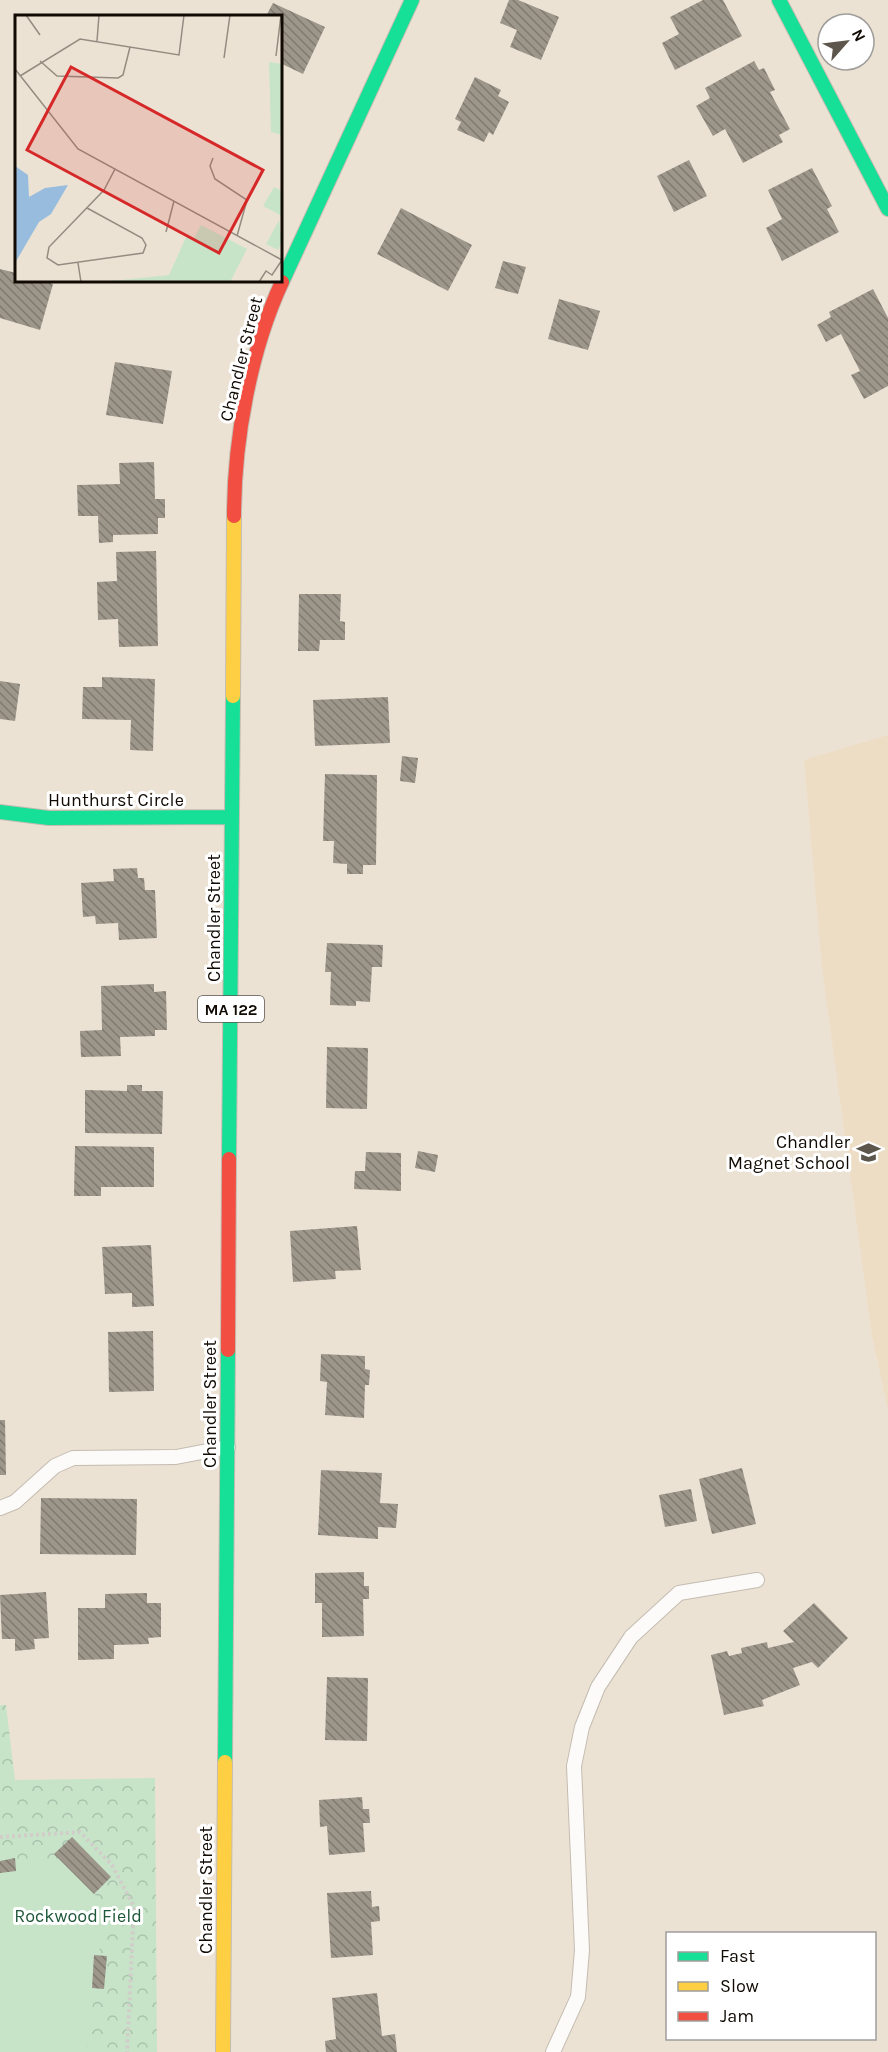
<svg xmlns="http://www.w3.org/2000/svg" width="888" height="2052" viewBox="0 0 888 2052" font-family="Karla,sans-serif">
<defs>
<pattern id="park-crowns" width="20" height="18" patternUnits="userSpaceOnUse" patternTransform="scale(1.5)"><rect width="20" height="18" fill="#c7e4c9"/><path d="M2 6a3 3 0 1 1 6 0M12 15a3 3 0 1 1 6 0" fill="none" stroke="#aac2ab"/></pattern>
<pattern id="building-back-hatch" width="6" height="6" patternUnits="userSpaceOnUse" patternTransform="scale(1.5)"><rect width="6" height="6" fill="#9d968b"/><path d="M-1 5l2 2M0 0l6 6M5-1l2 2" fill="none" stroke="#7f796f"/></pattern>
</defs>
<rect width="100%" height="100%" fill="#ece2d4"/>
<path fill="#eeddc5" d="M888,735V1410L872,1336L822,968L804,760Z"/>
<path fill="url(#park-crowns)" d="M0,1705H6L15,1780L155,1778L157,2052H0Z"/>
<path fill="#c7e4c9" d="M64,1863L105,1905L87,2052H0V1871Z"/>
<path fill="url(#building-back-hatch)" d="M509,0H518L559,17L541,60L510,47L517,30L500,23Z
M703,0H723L742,36L675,70L662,43L679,34L670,17Z
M273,3L325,27L303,74L280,63V16H266Z
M754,61L759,70L764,68L775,90L770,92L790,129L779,135L783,142L743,163L725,129L713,136L696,106L710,98L705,88Z
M475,77L501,90L498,96L509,102L493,135L489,132L484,142L457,130L461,122L455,119Z
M689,160L707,196L674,212L657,176Z
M812,168L832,206L827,209L839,232L782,261L766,228L782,219L768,190Z
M401,208L472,245L448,291L377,254Z
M503,261L526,267L518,294L495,288Z
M0,269L16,273V280H41L53,284L40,330L0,318Z
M873,289L888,318V386L864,399L851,375L860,371L841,334L826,342L817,325L831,317L829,312Z
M559,299L600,311L588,350L548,339Z
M115,362L172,371L163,424L106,415Z
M154,462L155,499H165V518H158V534L113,535V542L99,543L98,516H78L77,485L120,484L119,463Z
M156,551L158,646L119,647L118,619L98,620L97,582L117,581L116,552Z
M299,594H341L340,621L345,622V640H320L319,651H298Z
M102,677L155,679L153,751L130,750L131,720L82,719L83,687H102Z
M0,681L20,684L15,721L0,719Z
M388,697L390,743L315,746L313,700Z
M402,756L418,758L415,783L400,781Z
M325,774L377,775L376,865H363V874H347V864L333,863L334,841H323Z
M137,868L138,878H144L145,890H155L157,938L119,940L118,923L96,924L95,916L83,917L81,883L114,881L113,869Z
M327,943L383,945L382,967H372L370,1002L356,1001V1006L330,1005L331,972H325Z
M154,984V992L166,991L167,1030H155V1036L120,1037L121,1056L81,1057L80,1031L102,1030L101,986Z
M327,1047L368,1048L367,1109L326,1108Z
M127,1085H142V1091H163L162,1134L85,1133V1090L127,1091Z
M75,1146L154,1147V1187H101V1196H74Z
M418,1151L438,1155L435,1172L415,1168Z
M366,1152L401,1153V1191L354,1189L355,1171H365Z
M357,1226L361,1270L335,1271L336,1279L293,1282L290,1231Z
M151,1245L154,1306L132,1307V1293L105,1294L102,1247Z
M153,1331L154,1391L109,1392L108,1332Z
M321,1354L365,1356V1369L370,1370L369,1385H365L364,1418L325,1415L327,1382L320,1381Z
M0,1420H5L6,1475H0Z
M742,1468L756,1524L712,1534L699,1479Z
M321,1470L382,1473L380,1503L398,1504L396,1528L378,1527V1539L318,1535Z
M691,1489L697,1521L665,1527L659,1495Z
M41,1498L137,1499L136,1555L40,1554Z
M364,1572V1586H369V1599H363L364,1636L322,1637V1603H315V1573Z
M46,1592L49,1638L34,1639L35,1649L15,1651V1639H2L0,1595Z
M147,1593V1603H161V1637L148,1638L149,1644L114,1645V1659L78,1660V1608H105V1594Z
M814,1603L848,1638L818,1668L812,1662L793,1668L800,1685L762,1700L764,1706L724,1715L711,1655L727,1651L729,1656L742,1653L741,1648L767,1642L768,1648L794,1642L783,1631Z
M327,1677L368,1678L367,1741L325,1740Z
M362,1797L363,1809H369L370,1823H363L365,1852L329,1855L327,1826L320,1827L319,1800Z
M72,1837L111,1877L94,1894L54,1854Z
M15,1858L16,1871L0,1873V1861Z
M371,1891L372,1907L379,1906L380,1921L371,1922L373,1955L331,1958L327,1893Z
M94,1955L107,1956L104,1989L92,1988Z
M377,1993L382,2036L395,2034L397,2052H326L325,2041L336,2039L332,1998Z"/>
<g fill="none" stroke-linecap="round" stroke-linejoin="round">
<defs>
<path id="lane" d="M0,1508L15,1502L55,1466L73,1458L176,1457L228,1447
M553,2052L578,1997L582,1950L574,1766L582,1727L598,1687L631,1637L679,1593L757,1580"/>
<path id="fast" d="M779,0L888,209
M282,282L412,0
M0,812L49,818L232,817
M229,1159L233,696
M225,1762L228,1350"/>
<path id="slow" d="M233,696L234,516
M223,2052L225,1762"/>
<path id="jam" d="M234,516C234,441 250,351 282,282
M228,1350L229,1159"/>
</defs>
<use href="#lane" stroke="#c4bcb1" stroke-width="16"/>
<use href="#fast" stroke="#c4bcb1" stroke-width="16"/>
<use href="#slow" stroke="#c4bcb1" stroke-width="16"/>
<use href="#jam" stroke="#c4bcb1" stroke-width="16"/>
<path stroke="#d1ceca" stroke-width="4" stroke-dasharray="3 3" stroke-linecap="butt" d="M0,1837L80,1832L112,1865L134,1907L127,2052"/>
<use href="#lane" stroke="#fcfbf9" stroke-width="14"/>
<use href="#fast" stroke="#16e098" stroke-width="14"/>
<use href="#slow" stroke="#ffcf43" stroke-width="14"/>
<use href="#jam" stroke="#f24e42" stroke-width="14"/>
</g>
<defs>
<symbol id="school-bare" viewBox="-9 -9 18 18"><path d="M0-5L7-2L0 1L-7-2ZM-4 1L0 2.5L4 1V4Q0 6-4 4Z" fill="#5d564c" stroke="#fff" stroke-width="2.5" paint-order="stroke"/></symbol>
</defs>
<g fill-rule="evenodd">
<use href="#school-bare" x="852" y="1136" width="33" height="33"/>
</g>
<g text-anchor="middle" stroke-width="6" stroke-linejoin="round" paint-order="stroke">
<rect fill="#fff" stroke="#58544f" stroke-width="1.5" x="198" y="996" width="66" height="26" rx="4.5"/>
<g font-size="16" font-weight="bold" fill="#100a03">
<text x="231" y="1015">MA 122</text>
</g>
<g font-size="18" fill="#100a03" stroke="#fff">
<text transform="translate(241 359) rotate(-76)" y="6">Chandler Street</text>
<text x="116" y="806">Hunthurst Circle</text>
<text transform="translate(214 918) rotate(-90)" y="6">Chandler Street</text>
<text transform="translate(210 1404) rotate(-90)" y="6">Chandler Street</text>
<text transform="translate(206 1890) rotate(-90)" y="6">Chandler Street</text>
</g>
<g font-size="18" fill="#100a03" stroke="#fff" text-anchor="end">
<text x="850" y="1148">Chandler<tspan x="850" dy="21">Magnet School</tspan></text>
</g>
<g font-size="18" fill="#1f5739" stroke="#fff">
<text x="78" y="1922">Rockwood Field</text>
</g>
</g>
<g transform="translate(15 15)">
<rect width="267" height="267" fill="#ece2d4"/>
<path d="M186,210L232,234L215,267H88L154,260L172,220L179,223Z" fill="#c7e4c9"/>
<path d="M264,205L267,227L263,235L251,229Z" fill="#c7e4c9"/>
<path d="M254,47L267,49V120L256,117ZM259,172L267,176V201L248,191ZM196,221L223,240L205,255L178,253L190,222ZM166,253L173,258L186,267H155Z" fill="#c7e4c9"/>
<path d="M0,151L13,160L14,182L30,173L53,170L36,199L24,207L0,248Z" fill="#97bcdd"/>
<path fill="none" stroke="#948c80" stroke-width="1.5" d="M11,0L25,20M82,26L84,0M261,41L266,0M209,43L215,0M25,46L42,61L103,63L108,60L115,32M0,54L63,134L267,245M5,61L65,24L164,40L169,0M198,143L195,151L200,164L232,185L222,221M72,193L127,223L131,230L128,238L43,250L32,243L34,232L89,175L100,154M151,217L159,186M63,248L66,267M244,267L251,256L257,260L267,245"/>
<path fill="#d62828" fill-opacity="0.15" stroke="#d62828" stroke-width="3" d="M56,52L248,155L204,238L12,135Z"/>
<rect width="267" height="267" fill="none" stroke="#100a03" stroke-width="3"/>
</g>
<rect x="666" y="1932" width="210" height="108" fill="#ffffff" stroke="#9f9d9a" stroke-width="1.5"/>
<rect x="678" y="1952" width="30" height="9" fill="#16e098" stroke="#9f9d9a" stroke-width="1.5"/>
<text x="720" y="1962" font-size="18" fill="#100a03">Fast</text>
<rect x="678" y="1982" width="30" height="9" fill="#ffcf43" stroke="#9f9d9a" stroke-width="1.5"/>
<text x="720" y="1992" font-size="18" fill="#100a03">Slow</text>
<rect x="678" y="2012" width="30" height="9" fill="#f24e42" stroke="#9f9d9a" stroke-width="1.5"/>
<text x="720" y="2022" font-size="18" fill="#100a03">Jam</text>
<g transform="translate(846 42) rotate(62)"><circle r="28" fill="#ffffff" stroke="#9f9d9a" stroke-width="1.5"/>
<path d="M0-4.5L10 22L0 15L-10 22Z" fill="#5d564c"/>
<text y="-9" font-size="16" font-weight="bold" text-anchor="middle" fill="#100a03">N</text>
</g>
</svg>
